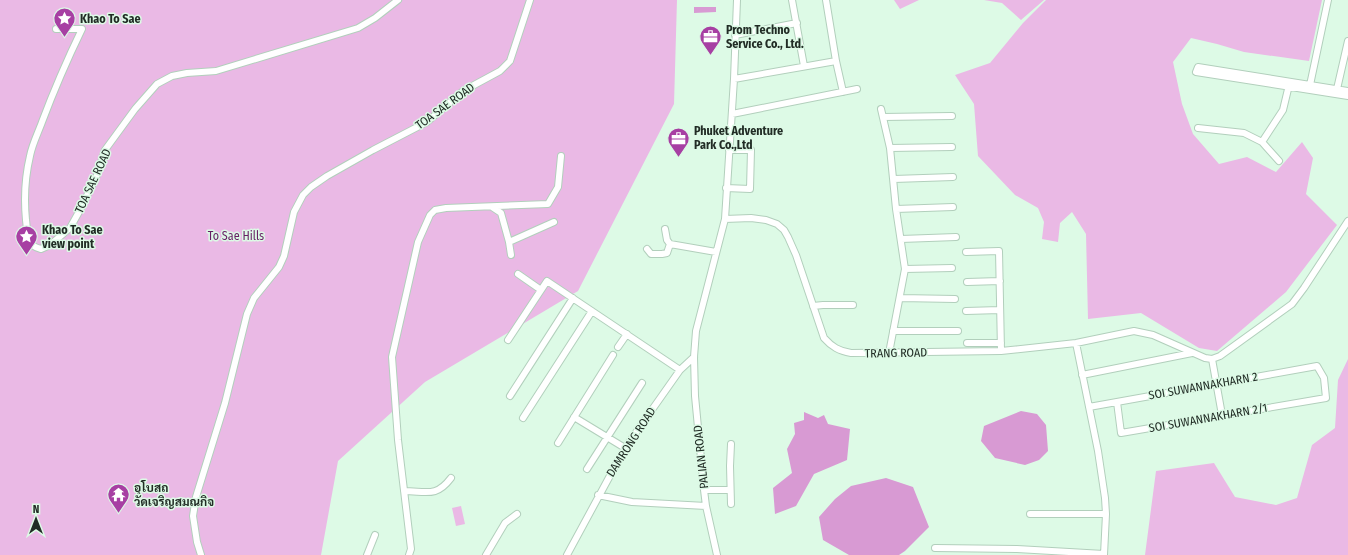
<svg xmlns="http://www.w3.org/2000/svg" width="1348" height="555" viewBox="0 0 1348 555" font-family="'Fira Sans Condensed',Sarabun,sans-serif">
<rect width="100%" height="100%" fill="#ddfae6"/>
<path fill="#eab9e5" d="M0,0H677L674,104L578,291L425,382L338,461L321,555H0Z
M894,0H919L900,9Z
M984,0H1044L1021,20L1002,3Z
M1046,0H1322L1309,61L1244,52L1217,44L1191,38L1173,62L1182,104L1193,134L1219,164L1247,157L1276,172L1302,142L1313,158L1306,194L1337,225L1286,292L1217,351L1199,348L1141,313L1088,319L1086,234L1072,212L1060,223L1058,242L1042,239L1044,222L1038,208L1015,195L978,156L974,104L955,75L990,63L1023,23Z
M1348,359V555H1145L1156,471L1214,463L1235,497L1276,505L1297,498L1312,445L1335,428L1338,380Z
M461,506L465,524L456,526L452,508Z"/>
<path fill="#d89ad3" d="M694,7H716V12L694,13Z
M1021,411L1037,414L1046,425L1048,451L1039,460L1025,465L995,458L981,441L984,426Z
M804,412L818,418L824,415L828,424L850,429L847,460L814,474L796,506L775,514L773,488L792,473L787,449L795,434L794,423L804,420Z
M886,478L913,487L929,527L905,551L899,555H849L823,540L819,517L835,499L851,486Z"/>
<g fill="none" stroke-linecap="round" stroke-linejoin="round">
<defs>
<path id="minor" d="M792,0L804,66
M826,0L836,61L843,92
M56,29H82C67,60 54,90 42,122C38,133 32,145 30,156C25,177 24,199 26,220C28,235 25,245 41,249L50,245L70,228L80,210L97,175L105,150L135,109L157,84L172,76L187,73L216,71L358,28L375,18L398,0
M735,35L797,23
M734,79L836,61
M1310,85L1328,0
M1337,89L1348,41
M1348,91L1198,67L1196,72L1348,96
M881,109L890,148L896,209L905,269L889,353
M732,114L857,89
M883,117L952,116
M1198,128L1244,133L1262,142L1279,161
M1262,142L1283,110L1289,85
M890,148L952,147
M894,179L953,177
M726,188L750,189L751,150H729
M492,207L501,213L509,242L511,255
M896,209L953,207
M725,219L751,218L766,220L777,224L784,230L788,237L796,255L824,338C832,347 839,351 851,353L1001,351L1076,343L1134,331L1153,335L1205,358L1212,359L1220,356L1292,304L1304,288L1348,221
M665,229L667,240L670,244
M901,239L956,237
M509,242L554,222
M647,249L651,254H662L667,253L670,244L716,252
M966,252L999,251L1001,351
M905,269L952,268
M518,274L541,290
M967,282L1000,281
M900,298L955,299
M813,306L823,305H853
M966,311L1000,310
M893,331H958
M508,340L547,281L680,370
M967,343H1001
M1076,343L1098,451L1105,498L1106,514L1104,555
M618,347L627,334
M1212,359L1222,415
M1082,375L1192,353
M510,396L573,298
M1089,407L1317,366L1324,378L1326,398L1121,433L1117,402
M574,417L625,448
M523,418L592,311
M558,443L613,355
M587,469L642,383
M704,490H730
M404,491C426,491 436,498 451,478
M598,495L632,502L706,506
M731,504L730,466L731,444
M1030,514H1106
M935,548L1017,549L1104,554
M201,555L197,542L193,516L196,497L225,403L247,314L254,298L279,267L284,256L294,212L303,195L311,187L327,176L373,150L427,122L463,91L500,71L510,61L530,0
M367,555L375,535
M409,555L411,549L398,440L392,357L418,242L430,215L435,210L446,208L548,204L558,187L561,156
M486,555L505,523L517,514
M567,555L625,448L680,370L694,357
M717,555L706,506L704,490L695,396L694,357L696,331L725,219L734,79L737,0"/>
</defs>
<use href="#minor" stroke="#b2cfbc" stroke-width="8"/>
<use href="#minor" stroke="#fff" stroke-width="6"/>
</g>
<defs>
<symbol id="sight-pin" viewBox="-11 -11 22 30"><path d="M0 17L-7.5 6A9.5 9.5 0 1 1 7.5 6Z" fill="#a73fa3" stroke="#ddfae6"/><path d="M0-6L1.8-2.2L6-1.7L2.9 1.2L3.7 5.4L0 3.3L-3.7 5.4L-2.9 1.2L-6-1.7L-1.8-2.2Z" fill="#fff"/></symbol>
<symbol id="office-pin" viewBox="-11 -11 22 30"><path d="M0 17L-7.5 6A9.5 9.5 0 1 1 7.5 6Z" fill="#a73fa3" stroke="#ddfae6"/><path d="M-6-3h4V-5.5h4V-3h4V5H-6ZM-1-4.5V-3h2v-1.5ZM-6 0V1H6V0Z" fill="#fff"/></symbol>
<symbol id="temple-pin" viewBox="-11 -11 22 30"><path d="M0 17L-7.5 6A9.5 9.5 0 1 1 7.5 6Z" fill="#a73fa3" stroke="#ddfae6"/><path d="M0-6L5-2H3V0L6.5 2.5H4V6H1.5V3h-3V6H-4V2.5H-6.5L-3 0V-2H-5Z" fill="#fff"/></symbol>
</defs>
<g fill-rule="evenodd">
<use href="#sight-pin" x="52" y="6" width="25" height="34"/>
<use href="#office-pin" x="698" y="24" width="25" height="34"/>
<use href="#office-pin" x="666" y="126" width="25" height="34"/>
<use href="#sight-pin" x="14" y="224" width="25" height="34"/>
<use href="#temple-pin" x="106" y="482" width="25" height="34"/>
</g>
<g text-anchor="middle" stroke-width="3" stroke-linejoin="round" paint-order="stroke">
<g font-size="12" font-weight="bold" fill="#212c25" stroke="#ddfae6" text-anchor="start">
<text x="80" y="23">Khao To Sae</text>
<text x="726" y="34">Prom Techno<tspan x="726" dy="14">Service Co., Ltd.</tspan></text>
<text x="694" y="135">Phuket Adventure<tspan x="694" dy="14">Park Co.,Ltd</tspan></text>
<text x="42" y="234">Khao To Sae<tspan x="42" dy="14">view point</tspan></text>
<text x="134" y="492">อุโบสถ<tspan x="134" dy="14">วัดเจริญสมณกิจ</tspan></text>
</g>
<g font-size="12" fill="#212c25" stroke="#ddfae6">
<text transform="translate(445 106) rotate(-36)" y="4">TOA SAE ROAD</text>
<text transform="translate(93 181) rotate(-65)" y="4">TOA SAE ROAD</text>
<text transform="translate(896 353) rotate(-1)" y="4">TRANG ROAD</text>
<text transform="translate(1203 386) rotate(-10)" y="4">SOI SUWANNAKHARN 2</text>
<text transform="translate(1208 418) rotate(-10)" y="4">SOI SUWANNAKHARN 2/1</text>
<text transform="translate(631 442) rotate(-57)" y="4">DAMRONG ROAD</text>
<text transform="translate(701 457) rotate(-96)" y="4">PALIAN ROAD</text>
</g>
<g font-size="12" fill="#671e64" stroke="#ddfae6">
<text x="236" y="240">To Sae Hills</text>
</g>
</g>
<g transform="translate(36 519)" stroke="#ddfae6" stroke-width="3" paint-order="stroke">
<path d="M0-3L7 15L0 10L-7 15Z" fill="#212c25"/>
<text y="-6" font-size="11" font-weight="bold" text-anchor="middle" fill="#212c25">N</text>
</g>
</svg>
